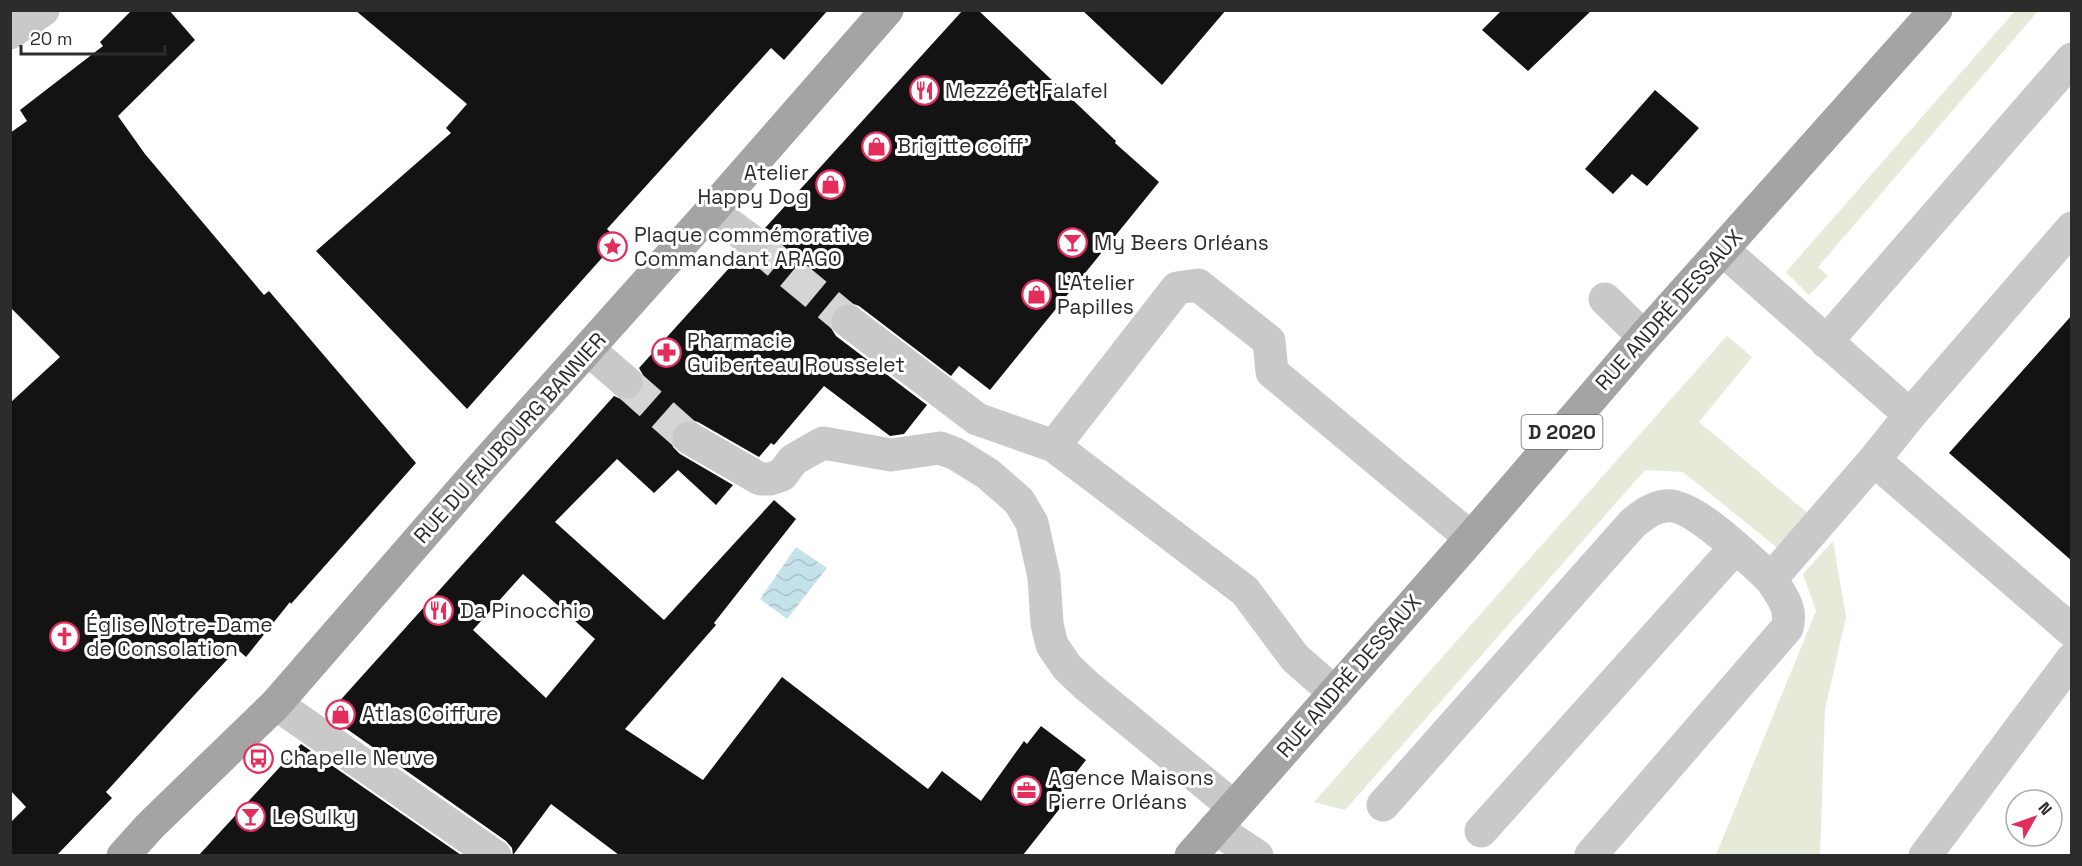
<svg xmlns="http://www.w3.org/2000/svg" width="2082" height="866" viewBox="0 0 2082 866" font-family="'Space Grotesk',sans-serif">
<defs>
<pattern id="water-waves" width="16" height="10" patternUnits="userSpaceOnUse" patternTransform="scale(1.5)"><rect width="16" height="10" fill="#c5e2ea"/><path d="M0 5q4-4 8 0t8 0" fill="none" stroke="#a9c2c9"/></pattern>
</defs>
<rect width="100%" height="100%" fill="#fff"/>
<path fill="#e5ead9" d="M2015,11H2038L1818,267L1828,276L1809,295L1786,272Z
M1727,336L1752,357L1699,422L1811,516L1780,550L1683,472L1645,470L1345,810L1314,802Z
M1833,541L1846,617L1825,709L1820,855H1716L1816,611L1803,574Z"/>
<path fill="url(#water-waves)" d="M796,547L827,568L787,619L760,599Z"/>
<path fill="#131313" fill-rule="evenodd" d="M132,10H169L195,40L118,116L145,154L264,295L269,291L416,463L291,604L290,602L246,657L237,649L187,703L106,792L112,798L57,855H10V823L26,807L10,790V403L60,357L10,307V133L27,121L20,110L103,46L100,42Z
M355,10H828L784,60L771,48L607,229L618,240L467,409L316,251L451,133L446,128L467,104Z
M963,10H978L1116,141L1115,143L1159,182L990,390L959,366L951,376L859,306L851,303L841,304L833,309L830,318L831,328L836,336L927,405L904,434L890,436L824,386L774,445L771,443L759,457L698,422L688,419L679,422L673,429L670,437L673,447L680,454L733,485L716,505L678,470L654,493L617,459L555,522L664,620L774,500L796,519L714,623L716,625L625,729L703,780L782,677L928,789L942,771L981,801L1024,741L1027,744L1041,726L1086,760L1072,778L1075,780L1057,803L1061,807L1023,855H619L551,804L513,855L512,848L506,841L327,715L614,396L623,400L633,399L640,395L644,385L643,375L639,368L740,256L751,261L760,259L768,254L772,244L770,235L765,228ZM523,574L595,639L546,698L473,630Z
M1082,10H1226L1162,85Z
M1502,10H1592L1528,71L1482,30Z
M1655,90L1699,128L1647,186L1632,174L1613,194L1585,169Z
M2072,315V561L1949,453Z
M301,744L461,855H199Z"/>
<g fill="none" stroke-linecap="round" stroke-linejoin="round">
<path stroke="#d5d5d5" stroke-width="33" stroke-dasharray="33 16" stroke-linecap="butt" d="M753,242L848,321
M626,382L689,438"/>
<path stroke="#c9c9c9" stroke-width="33" d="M10,33L43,10
M711,211L753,242
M1723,250L1910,415L2072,228
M1605,299L1644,337
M848,321L977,419L1054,446L1245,591L1295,658L1335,693
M1826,342L2072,59
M588,349L626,382
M1910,415L1874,460L2072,631
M689,438L760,479H770L782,475L793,460L823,443L891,455L940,448L956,454L988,474L1019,501L1032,523L1044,577L1047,624L1052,645L1067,667L1087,686L1234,807
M1054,446L1177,288L1198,285L1269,341L1272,372L1471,538
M276,704L495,856
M1383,805L1633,523C1643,515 1653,507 1666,506C1692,502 1751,561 1771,579L1874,460
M1215,828L1257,856
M1481,831L1735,548
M1591,855L1787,628C1793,608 1781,595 1771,579
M1925,856L2072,659"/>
<path stroke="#a4a4a4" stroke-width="33" d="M123,856L150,826L276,704L481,468L711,211L887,10
M1191,856L1471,538L1644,337L1936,10"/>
</g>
<defs>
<symbol id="restaurant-ring" viewBox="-11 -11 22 22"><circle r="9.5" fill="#fff" stroke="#e32e5c" stroke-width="1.5"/><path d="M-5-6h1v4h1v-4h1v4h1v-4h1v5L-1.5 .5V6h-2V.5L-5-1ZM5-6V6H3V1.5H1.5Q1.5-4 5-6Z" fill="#e32e5c"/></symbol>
<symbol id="shop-ring" viewBox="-11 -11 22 22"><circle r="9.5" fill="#fff" stroke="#e32e5c" stroke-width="1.5"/><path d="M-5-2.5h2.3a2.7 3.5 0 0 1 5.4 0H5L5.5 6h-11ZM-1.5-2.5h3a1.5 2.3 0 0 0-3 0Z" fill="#e32e5c"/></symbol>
<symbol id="bar-ring" viewBox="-11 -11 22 22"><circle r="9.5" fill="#fff" stroke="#e32e5c" stroke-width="1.5"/><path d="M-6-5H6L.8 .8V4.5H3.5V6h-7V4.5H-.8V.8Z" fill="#e32e5c"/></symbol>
<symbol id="sight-ring" viewBox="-11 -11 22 22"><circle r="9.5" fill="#fff" stroke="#e32e5c" stroke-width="1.5"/><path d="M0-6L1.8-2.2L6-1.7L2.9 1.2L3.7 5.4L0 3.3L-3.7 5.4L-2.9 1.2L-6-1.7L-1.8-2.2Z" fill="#e32e5c"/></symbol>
<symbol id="pharmacy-ring" viewBox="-11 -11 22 22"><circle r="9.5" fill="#fff" stroke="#e32e5c" stroke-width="1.5"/><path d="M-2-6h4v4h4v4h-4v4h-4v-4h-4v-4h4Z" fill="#e32e5c"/></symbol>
<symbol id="church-ring" viewBox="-11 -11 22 22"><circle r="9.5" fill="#fff" stroke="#e32e5c" stroke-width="1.5"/><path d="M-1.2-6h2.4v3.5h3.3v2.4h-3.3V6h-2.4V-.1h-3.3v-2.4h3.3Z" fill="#e32e5c"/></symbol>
<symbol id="bus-ring" viewBox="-11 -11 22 22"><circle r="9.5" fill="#fff" stroke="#e32e5c" stroke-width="1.5"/><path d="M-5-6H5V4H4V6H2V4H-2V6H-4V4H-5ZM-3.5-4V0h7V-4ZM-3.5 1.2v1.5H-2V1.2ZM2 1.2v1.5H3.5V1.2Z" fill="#e32e5c"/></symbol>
<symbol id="office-ring" viewBox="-11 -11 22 22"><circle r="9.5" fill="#fff" stroke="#e32e5c" stroke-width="1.5"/><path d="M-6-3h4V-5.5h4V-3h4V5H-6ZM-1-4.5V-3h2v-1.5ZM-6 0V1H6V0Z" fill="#e32e5c"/></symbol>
</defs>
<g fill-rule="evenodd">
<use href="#restaurant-ring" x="908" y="74" width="33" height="33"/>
<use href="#shop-ring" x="860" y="130" width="33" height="33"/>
<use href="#shop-ring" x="814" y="168" width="33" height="33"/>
<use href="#bar-ring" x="1056" y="226" width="33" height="33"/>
<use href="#sight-ring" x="596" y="230" width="33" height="33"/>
<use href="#shop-ring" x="1020" y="278" width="33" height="33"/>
<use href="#pharmacy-ring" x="650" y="336" width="33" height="33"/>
<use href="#restaurant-ring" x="422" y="594" width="33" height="33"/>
<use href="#church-ring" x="48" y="620" width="33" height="33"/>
<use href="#shop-ring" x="324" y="698" width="33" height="33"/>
<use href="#bus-ring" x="242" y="742" width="33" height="33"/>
<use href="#office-ring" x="1010" y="774" width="33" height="33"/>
<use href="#bar-ring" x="234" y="800" width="33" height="33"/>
</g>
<g text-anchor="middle" stroke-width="6" stroke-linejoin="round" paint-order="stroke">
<rect fill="#fff" stroke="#6b6b6b" stroke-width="1.5" x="1521.5" y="415" width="81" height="34" rx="4.5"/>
<g font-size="20" font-weight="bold" fill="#2c2c2c">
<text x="1562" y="439">D 2020</text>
</g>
<g font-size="21" fill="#2c2c2c" stroke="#fff" text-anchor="start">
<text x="945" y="98">Mezzé et Falafel</text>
<text x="897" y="153">Brigitte coiff'</text>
<text x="809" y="180" text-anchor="end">Atelier<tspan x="809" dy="24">Happy Dog</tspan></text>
<text x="634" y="242">Plaque commémorative<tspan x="634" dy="24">Commandant ARAGO</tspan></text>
<text x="1094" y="250">My Beers Orléans</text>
<text x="1057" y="290">L'Atelier<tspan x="1057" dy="24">Papilles</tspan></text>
<text x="687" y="348">Pharmacie<tspan x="687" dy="24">Guiberteau Rousselet</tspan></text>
<text x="460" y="618">Da Pinocchio</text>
<text x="86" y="632">Église Notre-Dame<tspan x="86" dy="24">de Consolation</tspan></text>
<text x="362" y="721">Atlas Coiffure</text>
<text x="280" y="765">Chapelle Neuve</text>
<text x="1048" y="785">Agence Maisons<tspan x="1048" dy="24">Pierre Orléans</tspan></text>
<text x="272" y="824">Le Sulky</text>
</g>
<g font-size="21" fill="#2c2c2c" stroke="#fff">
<text transform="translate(1669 310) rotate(-48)" y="7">RUE ANDRÉ DESSAUX</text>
<text transform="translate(510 438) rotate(-48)" y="7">RUE DU FAUBOURG BANNIER</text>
<text transform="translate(1349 676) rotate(-49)" y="7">RUE ANDRÉ DESSAUX</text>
</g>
</g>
<rect width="2082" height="866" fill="none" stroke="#2c2c2c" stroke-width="24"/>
<g transform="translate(2034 818) rotate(50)"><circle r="28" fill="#ffffff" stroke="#ababab" stroke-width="1.5"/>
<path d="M0-4.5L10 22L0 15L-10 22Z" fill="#e32e5c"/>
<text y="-9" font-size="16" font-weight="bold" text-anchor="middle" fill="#2c2c2c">N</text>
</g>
<path d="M21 45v9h144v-9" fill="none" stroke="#2c2c2c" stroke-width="3"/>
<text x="30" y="45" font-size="18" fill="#2c2c2c" stroke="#ffffff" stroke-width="4.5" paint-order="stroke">20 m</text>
</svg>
